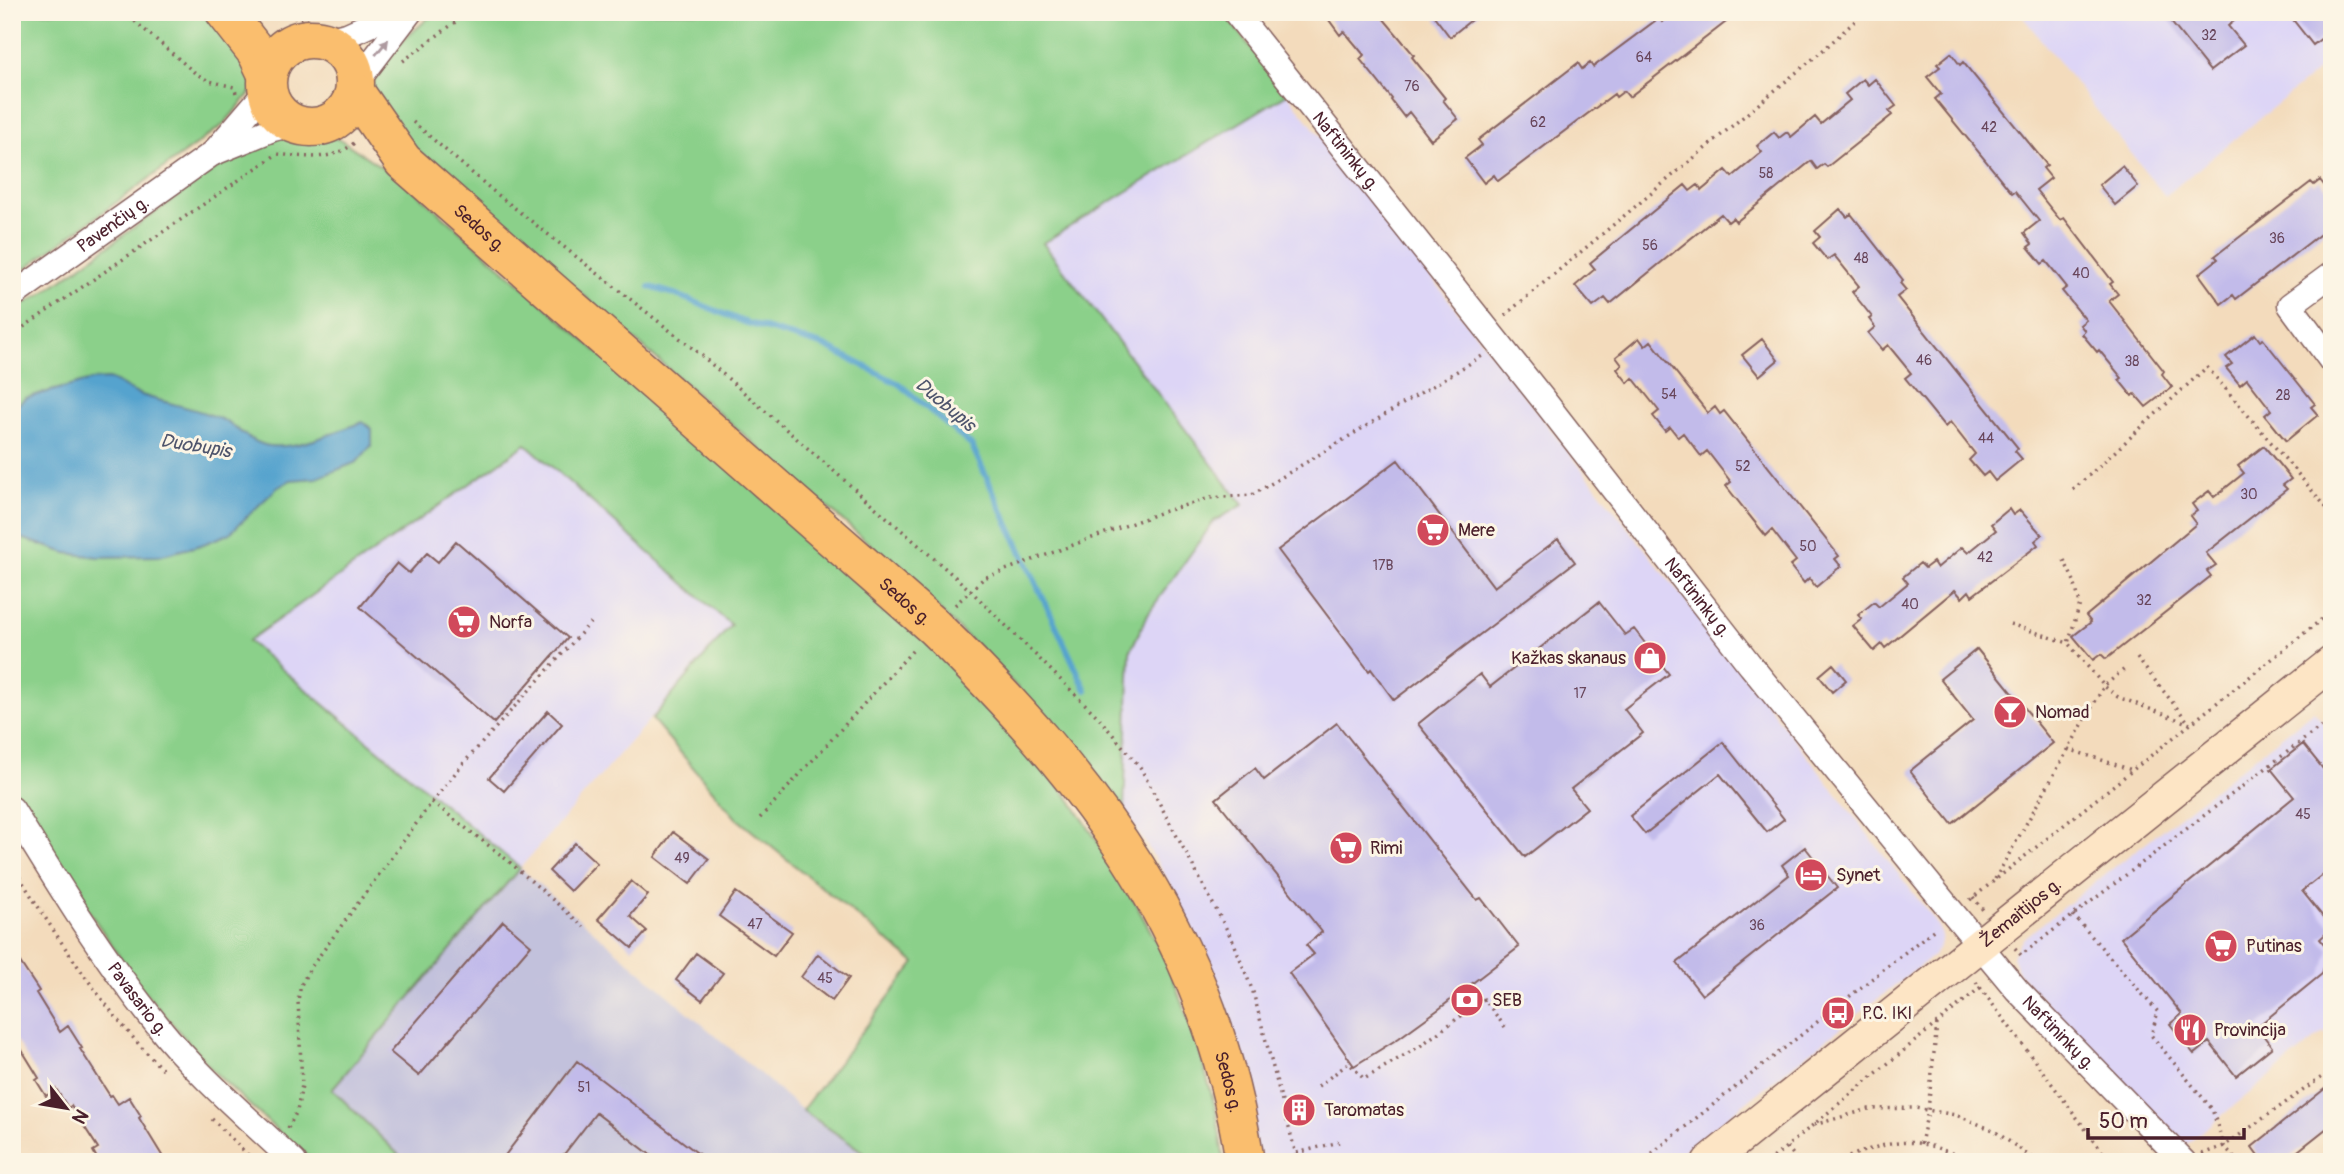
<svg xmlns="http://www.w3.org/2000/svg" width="2344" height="1174" viewBox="0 0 2344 1174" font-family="Pangolin,sans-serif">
<rect width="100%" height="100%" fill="#fcf5e5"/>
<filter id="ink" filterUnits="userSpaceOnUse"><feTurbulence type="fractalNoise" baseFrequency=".0143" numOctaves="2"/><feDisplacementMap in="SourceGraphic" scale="14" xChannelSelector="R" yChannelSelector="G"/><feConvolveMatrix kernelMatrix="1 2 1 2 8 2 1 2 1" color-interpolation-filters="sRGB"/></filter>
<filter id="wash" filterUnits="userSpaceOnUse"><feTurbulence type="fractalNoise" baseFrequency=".00686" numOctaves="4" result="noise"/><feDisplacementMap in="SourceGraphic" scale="28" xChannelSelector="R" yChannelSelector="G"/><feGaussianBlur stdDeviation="1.57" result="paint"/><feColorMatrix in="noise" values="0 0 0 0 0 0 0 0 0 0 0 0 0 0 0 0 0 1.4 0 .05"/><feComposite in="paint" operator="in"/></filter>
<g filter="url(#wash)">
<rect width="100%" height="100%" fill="#f3dbbc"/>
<path fill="#ddd5f6" d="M2019,12H2332V59L2165,196Z
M1287,94L1787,730L1935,921L1942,935L1940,946L1934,955L1669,1162H1258L1236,1039L1204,952L1168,879L1124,809L1130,652L1147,615L1214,521L1243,504L1043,243Z
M526,443L732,625L520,868L248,641Z
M2314,711L2332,733V1040L2324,1032L2187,1144L2117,1078L2018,973L2012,956L2024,938Z"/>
<path fill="#c2c1dc" d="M520,868L802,1110L863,1153L860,1162H406L331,1089Z"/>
<path fill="#8bd08a" stroke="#6a785a" stroke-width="2" d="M12,12H205L234,38L255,81L252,91L223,125L12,278Z
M435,12H1223L1287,94L1043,243L1243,505L1214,521L1147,615L1130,652L1124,809L1052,724L986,655L880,553L389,126L368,81L389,53Z
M279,136H328L341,140L407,184L965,676L1070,799L1123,881L1165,957L1198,1046L1216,1110L1224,1162H860L863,1152L802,1110L915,963L736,818L652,719L731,625L526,444L248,641L520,868L332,1089L406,1162H315L283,1136L214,1072L137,983L24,814L12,789V311L42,294L225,162L255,144Z"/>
<path fill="#54a3ce" stroke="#4f617c" stroke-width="2" d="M108,379C119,382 126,389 136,393C165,404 195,407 223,420C238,428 252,444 270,446C302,449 333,432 363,422L372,429V445L357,462L317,478L291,480L277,488L229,534L201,545L159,556L98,557L66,553L12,535V410L25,398L92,380Z"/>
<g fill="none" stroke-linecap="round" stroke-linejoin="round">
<path stroke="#54a3ce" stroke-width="6" d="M650,287L677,295L744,322L825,346L899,384L972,446L1086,690"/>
</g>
<g id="blocks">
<path fill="#c2bbea" d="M1330,12H1378L1414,55L1412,57L1445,98L1443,100L1458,119L1431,140L1409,112L1404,117L1391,100L1392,99L1360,59L1364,55L1344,31L1340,35L1329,20L1333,17Z
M1431,12H1481L1450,37Z
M1675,12H1739L1629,97L1624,91L1616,97L1614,94L1498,181L1494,175L1484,183L1465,158L1482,145L1478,140L1578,63L1582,69L1590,63L1593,67L1659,18L1662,22Z
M2163,12H2245L2228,26L2244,45L2210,71Z
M2287,12H2332V30L2313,45Z
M1951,53L1960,65L1963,62L2047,165L2043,168L2051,178L2036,190L2060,220L2064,218L2113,282L2110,284L2118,294L2109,301L2164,371L2162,374L2172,387L2146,407L2135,394L2132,396L2119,380L2122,378L2099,350L2097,352L2082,334L2085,331L2080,325L2086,320L2062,291L2067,287L2046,261L2042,264L2028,247L2032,244L2024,233L2039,221L2015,191L2012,193L1935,99L1941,94L1927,77L1940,67L1937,64Z
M1863,79L1868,85L1875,79L1896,106L1889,111L1892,115L1827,167L1824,164L1817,169L1811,161L1736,222L1733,218L1728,222L1721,214L1610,304L1605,298L1593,307L1575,286L1595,269L1590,263L1685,185L1690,191L1698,185L1702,190L1726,170L1732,177L1762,152L1757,146L1774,132L1779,138L1787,132L1791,137L1815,117L1821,124L1850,100L1845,94Z
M2122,166L2138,186L2115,205L2099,185Z
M2320,180L2332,195V225L2236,299L2233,295L2221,304L2199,274L2218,259L2215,256L2311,182L2314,185Z
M1840,209L1847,217L1851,214L1903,280L1900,283L1906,290L1897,297L2018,448L2015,451L2022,459L1995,481L1988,472L1983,476L1969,460L1975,454L1950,422L1945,427L1905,378L1911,373L1888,345L1882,350L1868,333L1875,327L1869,319L1872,317L1852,292L1859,286L1834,255L1827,260L1813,243L1820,237L1815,231Z
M2255,334L2260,341L2263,339L2315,404L2311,407L2318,415L2286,441L2265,415L2271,410L2247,379L2240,385L2226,368L2232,364L2226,357Z
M1639,338L1645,346L1651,341L1708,413L1715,407L1720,414L1724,411L1839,556L1835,559L1841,566L1816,587L1809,578L1804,583L1790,566L1796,561L1772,530L1766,536L1753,520L1726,486L1731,482L1707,451L1701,456L1683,433L1678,437L1670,427L1665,431L1653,416L1659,411L1633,378L1628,383L1617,369L1622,365L1616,357Z
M1762,339L1778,360L1759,376L1742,355Z
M2264,446L2291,479L2283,485L2287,489L2206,553L2216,565L2207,571L2211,576L2106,659L2101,654L2093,660L2073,636L2091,622L2086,616L2196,524L2190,516L2197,511L2192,504L2209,491L2214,497L2244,473L2238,466Z
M1398,460L1494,587L1558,539L1575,562L1394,700L1371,669L1369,671L1278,550Z
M2009,509L2013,515L2020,510L2042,535L2035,541L2038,545L1972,596L1969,591L1962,598L1955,590L1885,648L1882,644L1874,651L1853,626L1862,619L1858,615L1874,602L1879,607L1908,583L1903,577L1920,563L1925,568L1933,562L1937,568L1962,547L1968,553L1996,530L1991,524Z
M456,541L568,638L494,723L360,607L397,563L409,573L427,553L438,562Z
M1599,602L1625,635L1634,629L1669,674L1624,709L1643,733L1571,789L1587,808L1525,857L1418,724L1480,674L1490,687Z
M1977,649L2053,743L1952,824L1910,771L1973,720L1940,679Z
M1833,664L1846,680L1832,692L1819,676Z
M548,711L562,724L504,791L489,778Z
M1337,723L1477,900L1481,898L1519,947L1439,1009L1399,1038L1354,1066L1289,973L1314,954L1306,945L1322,932L1216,799L1255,768L1264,780Z
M1723,742L1784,819L1767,832L1720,774L1645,834L1630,816Z
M2303,744L2332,780V867L2302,891L2332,928L2320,939L2329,950L2322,974L2257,1027L2272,1047L2236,1076L2209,1042L2194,1054L2170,1024L2182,1014L2121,938L2294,797L2271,769Z
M673,832L709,859L690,884L655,857Z
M575,843L597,863L570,891L549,871Z
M1805,847L1837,888L1702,995L1677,963L1789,875L1782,865Z
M631,881L648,895L630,916L647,931L632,948L598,919Z
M736,892L792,932L774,956L719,916Z
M503,921L531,945L419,1076L390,1052Z
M12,950L39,991L36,993L60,1032L68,1026L82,1048L80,1049L110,1096L112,1095L118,1104L129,1097L141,1116L139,1118L166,1162H99L93,1151L98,1148L71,1106L68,1108L56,1089L46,1096L36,1080L39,1078L12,1034Z
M696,953L723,973L702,1000L676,980Z
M818,954L849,978L832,1001L801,977Z
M577,1061L709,1162H660L596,1113L558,1162H500Z
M2332,1083V1124L2284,1162H2263L2252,1147Z"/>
</g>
</g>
<g filter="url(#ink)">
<use href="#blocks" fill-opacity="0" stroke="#85615e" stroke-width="2"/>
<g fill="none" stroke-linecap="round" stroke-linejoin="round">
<defs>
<g id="street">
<path id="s1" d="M1235,12L1542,398L1751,666L1953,913L2017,990L2184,1162"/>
<path d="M324,40L347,35L398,12"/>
<path d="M356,83L410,12"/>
<path d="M214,153L273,129L293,124"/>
<path d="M2332,274L2290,305L2332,362"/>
<path id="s2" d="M12,296L213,153L267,90"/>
<path id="s3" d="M12,809C58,884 103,958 158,1026C198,1076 248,1118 294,1162"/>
</g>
<g id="secondary">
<path id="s4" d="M1709,1162L2332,663"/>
</g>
<g id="primary">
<path d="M225,12L257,53L267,74"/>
<circle cx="311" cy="83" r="44"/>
<path id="s5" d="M355,92L403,161L934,627C1093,782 1211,936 1245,1162"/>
</g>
</defs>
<use href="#street" stroke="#85615e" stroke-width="27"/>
<use href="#secondary" stroke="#85615e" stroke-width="36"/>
<use href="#primary" stroke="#85615e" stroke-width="41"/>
<path stroke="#85615e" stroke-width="3.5" stroke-dasharray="2 5" stroke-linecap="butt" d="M124,12L195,73L209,81L234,87L236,93
M288,12L295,17L312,20
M403,61L469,12
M413,122L493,191L701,355L970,590L1097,716L1140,767L1234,943L1253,992L1298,1162
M1505,315L1821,52L1865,12
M12,335L277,154C305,157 332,162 354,143
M2073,490L2207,367L2326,507L2332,509
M2064,560L2074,581L2080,604L2068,643
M955,605L984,578L1162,512L1210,498L1252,495L1482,356
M2010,624L2068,643L2104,686L2118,697L2190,724
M2137,658L2189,723
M2068,749L2132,770
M432,802L506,859L584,927
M760,818L914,649
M12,865C56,936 103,1009 162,1069
M1995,879L2104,686L2127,667
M1973,897L1983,910
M1970,900L2332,611
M2073,915L2158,1012L2151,1035L2212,1109L2224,1146L2239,1162
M2015,948L2021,955L2332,718
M1976,982L2110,1162
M1318,1086L1349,1063L1364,1079L1420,1046L1484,999L1505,1027
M212,1119L255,1162
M1814,1125L1869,1109L1915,1108L1956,1115L1993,1130L2038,1162
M288,1128L297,1111L302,1085L298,1000L301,985L309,970L432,802L461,766L591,622
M1921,1144L1928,1110L1937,1024
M1787,1147L1799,1162
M1297,1153L1339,1142
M2202,1154L2224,1146L2332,1070
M1641,1162L1937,927
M1768,1162L1981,987
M1836,1162C1863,1151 1893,1138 1923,1144C1937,1147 1952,1154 1966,1158L1970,1162"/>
<use href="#street" stroke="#fff" stroke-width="24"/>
<use href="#secondary" stroke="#fde5c5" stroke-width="33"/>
<use href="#primary" stroke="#fabe6e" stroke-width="38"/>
</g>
<defs><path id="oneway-solid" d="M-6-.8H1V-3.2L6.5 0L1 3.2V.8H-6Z" transform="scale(1.75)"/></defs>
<use fill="#ae9aa0" href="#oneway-solid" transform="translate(382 47) rotate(-51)"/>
</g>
<defs>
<symbol id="supermarket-disc" viewBox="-11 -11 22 22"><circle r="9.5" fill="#d1495b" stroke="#fcf5e5"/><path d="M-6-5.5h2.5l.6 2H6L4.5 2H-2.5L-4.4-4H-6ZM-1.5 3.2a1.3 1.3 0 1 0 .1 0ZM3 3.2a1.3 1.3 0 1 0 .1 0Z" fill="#fff"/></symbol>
<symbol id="shop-disc" viewBox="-11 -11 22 22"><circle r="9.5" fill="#d1495b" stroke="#fcf5e5"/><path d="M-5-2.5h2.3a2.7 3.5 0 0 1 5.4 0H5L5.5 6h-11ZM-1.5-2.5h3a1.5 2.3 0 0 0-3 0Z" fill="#fff"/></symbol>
<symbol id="bar-disc" viewBox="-11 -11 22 22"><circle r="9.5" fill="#d1495b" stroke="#fcf5e5"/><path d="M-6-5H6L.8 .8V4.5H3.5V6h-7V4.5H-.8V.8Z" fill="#fff"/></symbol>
<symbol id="hotel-disc" viewBox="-11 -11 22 22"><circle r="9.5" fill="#d1495b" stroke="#fcf5e5"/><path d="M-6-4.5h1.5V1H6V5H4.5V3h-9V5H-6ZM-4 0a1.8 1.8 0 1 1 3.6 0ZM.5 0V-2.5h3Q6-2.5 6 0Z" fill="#fff"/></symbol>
<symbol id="bank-disc" viewBox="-11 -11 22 22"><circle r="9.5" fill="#d1495b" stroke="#fcf5e5"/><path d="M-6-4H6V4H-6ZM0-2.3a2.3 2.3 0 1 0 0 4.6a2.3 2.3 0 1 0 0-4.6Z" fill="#fff"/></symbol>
<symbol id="bus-disc" viewBox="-11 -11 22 22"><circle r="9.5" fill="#d1495b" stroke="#fcf5e5"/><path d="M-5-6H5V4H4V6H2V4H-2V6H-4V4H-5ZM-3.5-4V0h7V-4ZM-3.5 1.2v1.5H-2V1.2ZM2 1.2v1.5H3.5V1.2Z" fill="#fff"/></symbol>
<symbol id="restaurant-disc" viewBox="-11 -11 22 22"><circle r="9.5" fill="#d1495b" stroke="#fcf5e5"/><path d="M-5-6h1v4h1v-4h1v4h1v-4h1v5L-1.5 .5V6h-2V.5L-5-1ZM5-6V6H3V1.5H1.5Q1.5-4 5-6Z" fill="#fff"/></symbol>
<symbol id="building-disc" viewBox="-11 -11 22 22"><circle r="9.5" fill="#d1495b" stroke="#fcf5e5"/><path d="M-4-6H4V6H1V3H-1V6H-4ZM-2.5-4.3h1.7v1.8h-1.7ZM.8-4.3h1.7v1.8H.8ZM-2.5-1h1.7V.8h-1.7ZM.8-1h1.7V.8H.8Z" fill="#fff"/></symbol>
</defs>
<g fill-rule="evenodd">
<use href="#supermarket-disc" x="1414" y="511" width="38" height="38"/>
<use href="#supermarket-disc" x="445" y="603" width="38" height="38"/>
<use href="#shop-disc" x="1631" y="639" width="38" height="38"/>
<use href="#bar-disc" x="1991" y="693" width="38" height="38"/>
<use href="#supermarket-disc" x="1327" y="829" width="38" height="38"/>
<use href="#hotel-disc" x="1792" y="856" width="38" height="38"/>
<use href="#supermarket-disc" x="2202" y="927" width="38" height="38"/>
<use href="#bank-disc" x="1448" y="981" width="38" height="38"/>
<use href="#bus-disc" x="1819" y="994" width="38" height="38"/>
<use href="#restaurant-disc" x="2171" y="1011" width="38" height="38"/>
<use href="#building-disc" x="1280" y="1091" width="38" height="38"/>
</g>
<g text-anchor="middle" stroke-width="6" stroke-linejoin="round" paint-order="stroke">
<g font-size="14" fill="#68465b">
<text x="2209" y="40">32</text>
<text x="1644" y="62">64</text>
<text x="1412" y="91">76</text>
<text x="1538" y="127">62</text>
<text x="1989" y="132">42</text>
<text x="1766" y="178">58</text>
<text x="2277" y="243">36</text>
<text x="1650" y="250">56</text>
<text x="1861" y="263">48</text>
<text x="2081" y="278">40</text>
<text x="1924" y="365">46</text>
<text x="2132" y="366">38</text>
<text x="1669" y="399">54</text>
<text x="2283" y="400">28</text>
<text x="1986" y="443">44</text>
<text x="1743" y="471">52</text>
<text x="2249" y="499">30</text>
<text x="1808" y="551">50</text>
<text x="1985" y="562">42</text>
<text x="1383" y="570">17B</text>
<text x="2144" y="605">32</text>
<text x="1910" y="609">40</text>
<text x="1580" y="698">17</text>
<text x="2303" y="819">45</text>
<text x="682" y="863">49</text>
<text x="755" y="929">47</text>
<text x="1757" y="930">36</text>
<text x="825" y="983">45</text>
<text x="584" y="1092">51</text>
</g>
<g font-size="18" fill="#4a1f2b" stroke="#fcf5e5">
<text dy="6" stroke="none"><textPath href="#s1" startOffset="178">Naftininkų g.</textPath></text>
<text dy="6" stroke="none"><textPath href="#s2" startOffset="124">Pavenčių g.</textPath></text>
<text dy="6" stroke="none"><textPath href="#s5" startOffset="186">Sedos g.</textPath></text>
<text dy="6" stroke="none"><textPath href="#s1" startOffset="746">Naftininkų g.</textPath></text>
<text dy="6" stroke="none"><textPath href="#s5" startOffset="752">Sedos g.</textPath></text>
<text dy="6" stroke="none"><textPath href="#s4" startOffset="399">Žemaitijos g.</textPath></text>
<text dy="6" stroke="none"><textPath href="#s3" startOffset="228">Pavasario g.</textPath></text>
<text dy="6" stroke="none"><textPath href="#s1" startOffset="1312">Naftininkų g.</textPath></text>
<text dy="6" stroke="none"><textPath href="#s5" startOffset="1340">Sedos g.</textPath></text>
</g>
<g font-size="18" fill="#4a1f2b" stroke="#fcf5e5" text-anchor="start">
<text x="1458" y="536">Mere</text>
<text x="489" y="628">Norfa</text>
<text x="1626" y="664" text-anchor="end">Kažkas skanaus</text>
<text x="2035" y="718">Nomad</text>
<text x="1370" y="854">Rimi</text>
<text x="1836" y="881">Synet</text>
<text x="2246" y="952">Putinas</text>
<text x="1492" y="1006">SEB</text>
<text x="1862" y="1019">P.C. IKI</text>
<text x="2214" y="1036">Provincija</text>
<text x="1324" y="1116">Taromatas</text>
</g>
<g font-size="19" font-style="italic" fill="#4e546c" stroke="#fcf5e5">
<text transform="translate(946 404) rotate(40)" y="7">Duobupis</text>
<text transform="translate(196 445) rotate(9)" y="7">Duobupis</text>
</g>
</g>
<rect width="2344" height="1174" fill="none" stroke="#fcf5e5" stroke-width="42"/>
<g transform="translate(66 1108) rotate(121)" stroke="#fcf5e5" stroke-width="5" paint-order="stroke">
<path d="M0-5L12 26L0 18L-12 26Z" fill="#4a1f2b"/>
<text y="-10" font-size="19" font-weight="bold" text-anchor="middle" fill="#4a1f2b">N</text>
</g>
<path d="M2088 1128v10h156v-10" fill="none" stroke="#4a1f2b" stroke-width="3.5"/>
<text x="2099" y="1128" font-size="21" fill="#4a1f2b" stroke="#fcf5e5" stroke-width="5" paint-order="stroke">50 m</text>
</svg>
